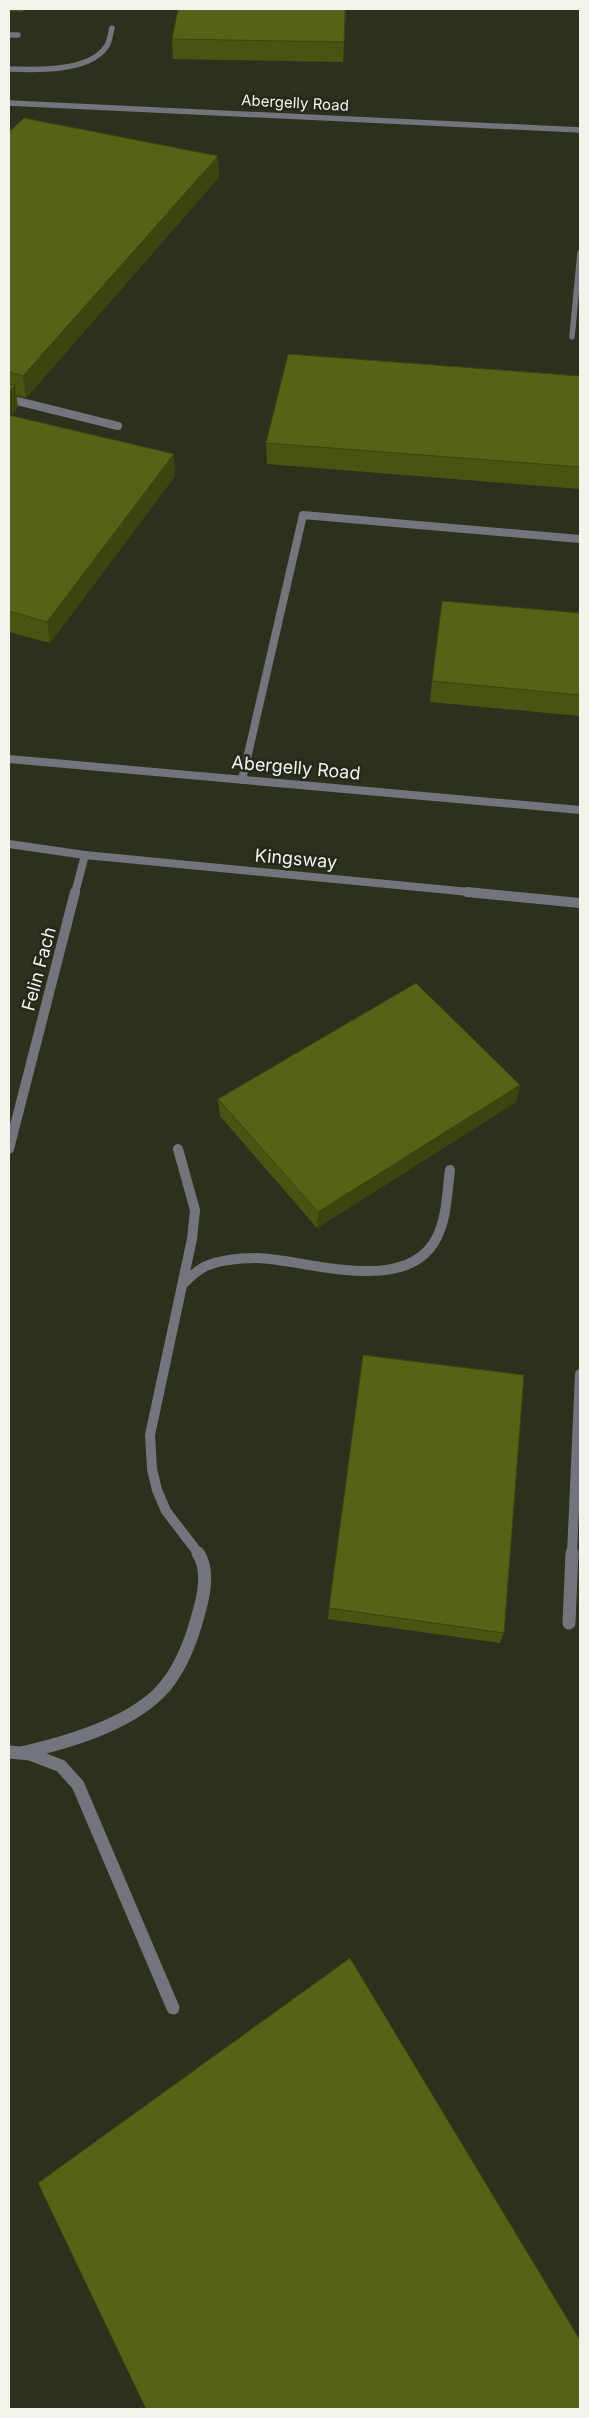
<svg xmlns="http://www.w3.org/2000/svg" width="589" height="2418" viewBox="0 0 589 2418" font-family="Inter,sans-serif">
<rect width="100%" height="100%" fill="#25291b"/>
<path fill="#2c311d" d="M9,9H580V2409H9Z"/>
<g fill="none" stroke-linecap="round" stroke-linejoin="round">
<path stroke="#73757d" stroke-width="5.5" d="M9,35H18
M9,69C36,70 89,72 106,47C110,42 110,34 112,28
M572,337L580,253"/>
<path stroke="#73757d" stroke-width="8" d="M9,399L118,426
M242,780L303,515L580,539"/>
<path stroke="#73757d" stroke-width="10" d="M178,1149L195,1210L192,1239L150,1435L152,1469L157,1490L166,1511L199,1554
M182,1285C189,1278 197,1270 206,1266C223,1259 240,1258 258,1258C308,1260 408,1297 437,1237C447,1217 447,1192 450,1170
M572,1554L580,1374"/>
<path stroke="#73757d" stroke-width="13" d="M569,1623L572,1553
M9,1752L30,1754L61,1766L78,1785L173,2008
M21,1753C65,1743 126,1726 159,1693C179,1673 192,1639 199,1612C204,1595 209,1569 198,1553"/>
<path stroke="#73757d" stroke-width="5.5" d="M9,103L580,130"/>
<path stroke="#73757d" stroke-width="8" d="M9,759L580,810
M9,844L85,855L480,893
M75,893L85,855"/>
<path stroke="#73757d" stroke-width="10" d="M467,892L580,903
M9,1149L75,892"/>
</g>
<path fill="#485512" d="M9,9H25L22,12L9,11Z
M346,9L343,62L173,59L172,39Z
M9,132L218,156L219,177L26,398L16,395L18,407L11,415L175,476L50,643L9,632Z
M580,376V489L267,464L266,443Z
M580,613V716L430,702L432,681Z
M520,1085L516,1102L317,1228L220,1116L218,1099Z
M329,1608L504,1633L500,1643L328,1619Z"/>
<path fill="#3b450f" d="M218,156L219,177L26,398L23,376Z
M15,385L18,407L9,418V387Z
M174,454L175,476L50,643L47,622Z
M520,1085L516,1102L317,1228L318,1212Z"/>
<path fill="#546315" stroke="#3b450f" d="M178,9H345L344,42L172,39Z
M24,118L218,156L23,376L9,372V132Z
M288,354L580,376V467L266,443Z
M9,384L15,385L9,392Z
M9,415L174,454L47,622L9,611Z
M442,601L580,613V695L432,681Z
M416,983L520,1085L318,1212L218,1099Z
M363,1355L524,1375L504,1633L329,1608Z
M350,1958L580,2340V2409H146L38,2183Z"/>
<g text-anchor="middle" stroke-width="5" stroke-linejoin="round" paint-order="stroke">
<g font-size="15" fill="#f1f4ea" stroke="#25291b">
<text transform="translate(295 103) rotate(3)" y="5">Abergelly Road</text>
</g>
<g font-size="18" fill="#f1f4ea" stroke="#25291b">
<text transform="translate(296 768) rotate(5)" y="6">Abergelly Road</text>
<text transform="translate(296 859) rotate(5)" y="6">Kingsway</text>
<text transform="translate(39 969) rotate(-75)" y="6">Felin Fach</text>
</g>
</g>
<rect width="589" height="2418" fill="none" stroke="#f1f4ea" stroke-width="20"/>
</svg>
